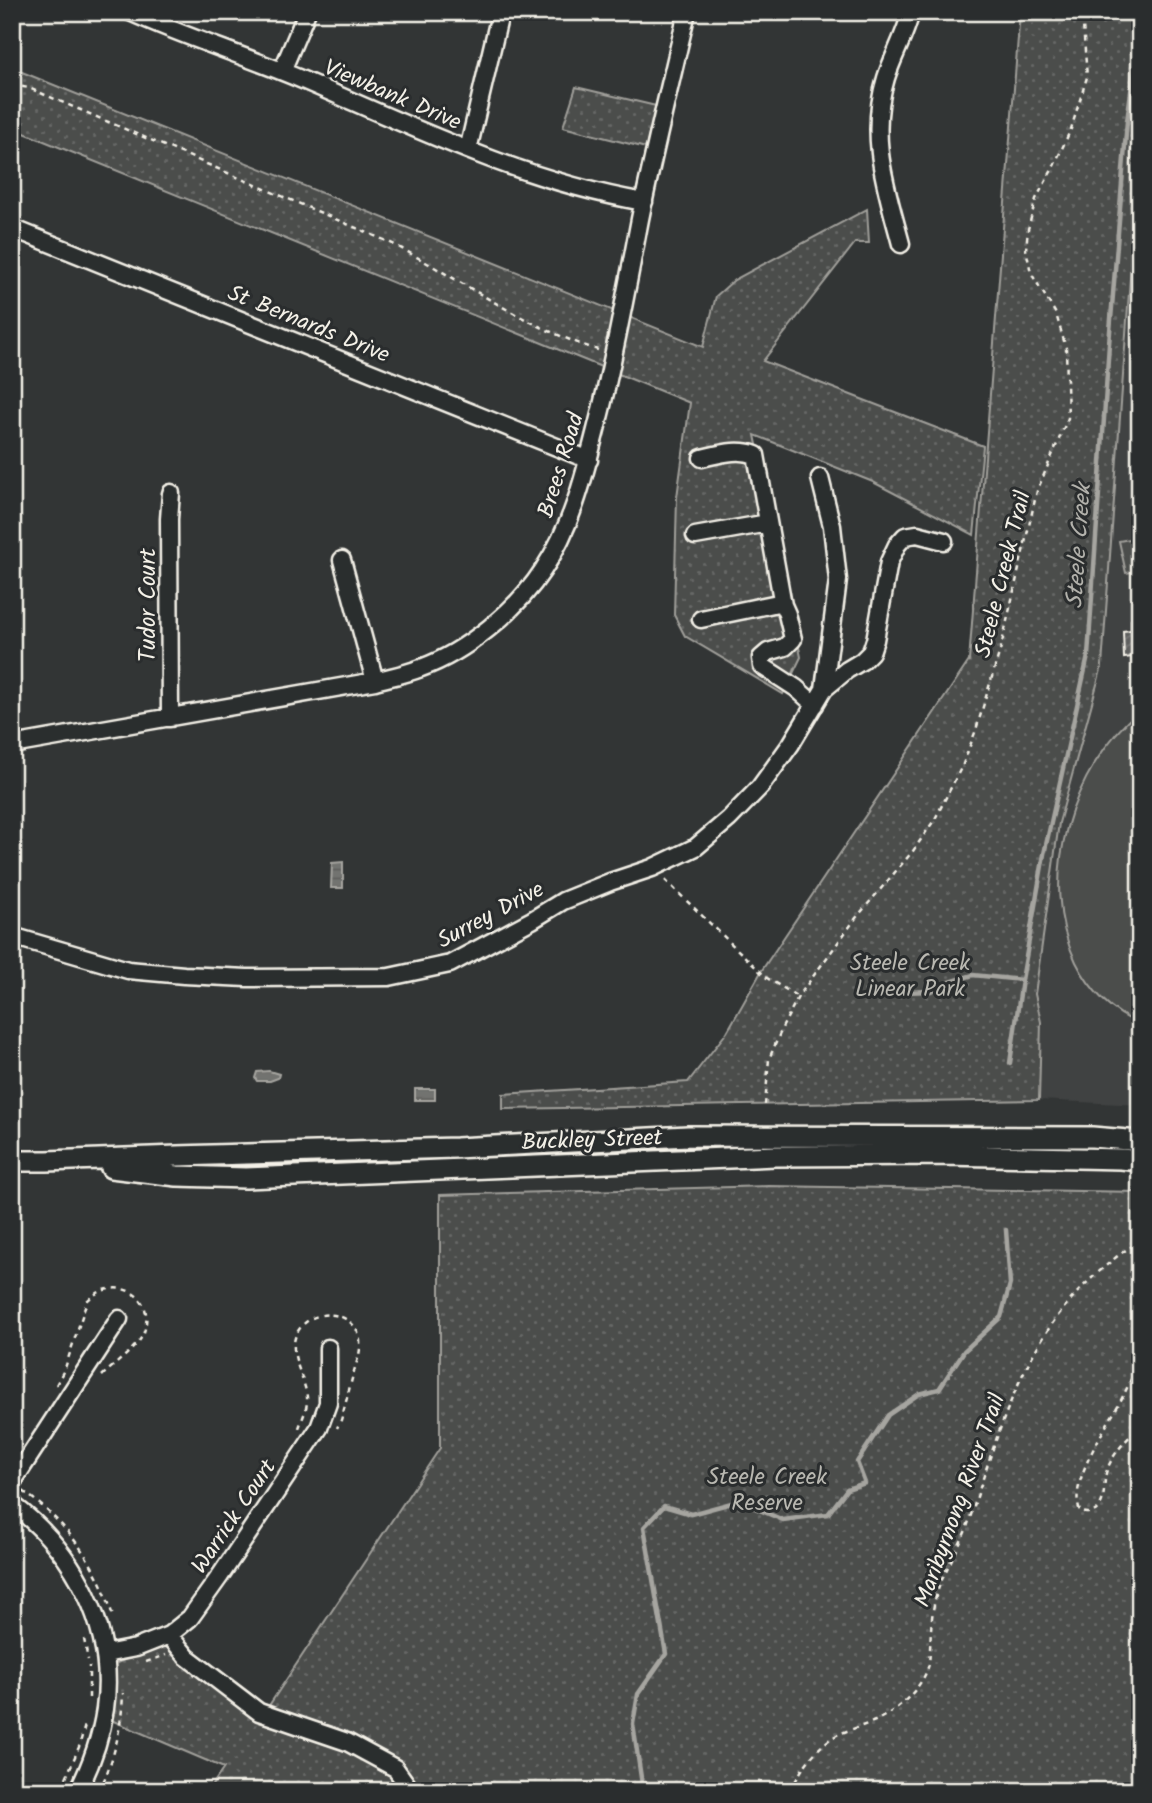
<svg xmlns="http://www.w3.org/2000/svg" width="1152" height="1803" viewBox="0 0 1152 1803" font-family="Kalam,sans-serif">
<defs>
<pattern id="green-dots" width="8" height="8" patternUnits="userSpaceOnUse" patternTransform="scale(1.75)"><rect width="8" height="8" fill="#4b4d4c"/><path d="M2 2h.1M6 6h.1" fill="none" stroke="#666766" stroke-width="1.8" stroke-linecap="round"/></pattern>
<pattern id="water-rules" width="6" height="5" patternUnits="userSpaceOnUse" patternTransform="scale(1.75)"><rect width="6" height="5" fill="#727370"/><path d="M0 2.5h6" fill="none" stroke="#5e5e5b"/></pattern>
<pattern id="building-hatch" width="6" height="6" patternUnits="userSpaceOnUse" patternTransform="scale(1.75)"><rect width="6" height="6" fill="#5f605f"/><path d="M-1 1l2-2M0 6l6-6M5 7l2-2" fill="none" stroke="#777776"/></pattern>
</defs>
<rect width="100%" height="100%" fill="#323535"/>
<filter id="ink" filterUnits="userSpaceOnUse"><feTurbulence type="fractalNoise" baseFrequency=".0143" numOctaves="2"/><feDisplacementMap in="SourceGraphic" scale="14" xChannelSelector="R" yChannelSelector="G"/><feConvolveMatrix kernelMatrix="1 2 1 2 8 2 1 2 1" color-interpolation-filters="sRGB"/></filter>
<g filter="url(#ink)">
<path fill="#404242" d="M1140,140V1105L1039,1100L1041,1022L1035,994L1059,823L1102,666Z"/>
<path fill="url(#green-dots)" stroke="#a09f9a" stroke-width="2" d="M1020,12H1140V140L1102,666L1059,823L1035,994L1041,1022L1039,1100L503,1109V1094L688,1082L727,1032L762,970L969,661Z
M12,68L703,347L716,296L734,280L867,209L869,243H855L763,361L983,446L974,535L873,482L755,435L801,657L783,694L685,636L674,615L677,497L690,403L12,128Z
M576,87L656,106L646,148L563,127Z
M769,1186L1140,1192V1791H208L224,1768L111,1720L112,1665L177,1638L268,1707L440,1448V1195Z"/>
<path fill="#4b4d4c" stroke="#a09f9a" stroke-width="2" d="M1140,537V571L1126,573L1119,541Z
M1140,710V1024C1111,1012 1090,990 1076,962C1036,880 1071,768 1140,710Z"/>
<path fill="url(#water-rules)" stroke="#a6a5a0" stroke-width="2" d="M343,862V888H331L332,863Z
M269,1071L279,1074L278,1078L270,1081H257L255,1078L257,1072Z
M415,1089H435V1100H415Z"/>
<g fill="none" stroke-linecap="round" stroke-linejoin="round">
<path stroke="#a6a5a0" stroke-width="4.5" d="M905,992L931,991L950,982L973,975L1022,980
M1010,1063L1022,980L1044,854L1088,656L1109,344L1127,121L1140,26
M643,1791L633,1724L638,1694L666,1654L644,1527L664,1506L691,1514L739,1501L783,1520L828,1514L847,1489L865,1483L857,1462L888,1415L919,1394L939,1389L964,1351L1001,1317L1010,1284L1006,1230"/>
</g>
<path fill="url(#building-hatch)" stroke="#f4f1e8" stroke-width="2" d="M1140,619V665H1133L1132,657L1124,658L1123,631L1131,630V620Z"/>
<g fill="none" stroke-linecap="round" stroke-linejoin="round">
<defs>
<path id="minor" d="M130,12C185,37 243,55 298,78C411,126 522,181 644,202
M282,71L307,12
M468,150L500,14
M12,228L589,460
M901,244C886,187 868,137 886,78C893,56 905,36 911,12
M702,458C720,454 738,448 756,455L783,605
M820,478L832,526L838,580L824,689
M695,536L768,523
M342,560L375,681
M701,619L778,603L783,605L787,614L793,639L785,647L768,652L761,658L762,666L796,688L815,705
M170,718L169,519L171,493
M12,745L375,681C390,677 406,674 421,668C466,652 517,610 543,570C573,525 585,473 598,422C615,355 627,287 640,219C654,150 671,81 687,12
M12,936L128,970L184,975L247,978L389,977L450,964L532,920L563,901L610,882L652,868L696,847L729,819L760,787L791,744L824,689L847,670L862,661L871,652L875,640L889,562L897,545L905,536L917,534L944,541
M12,1483L119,1319
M12,1504C75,1551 116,1629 105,1709C101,1737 91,1765 78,1791
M169,1635L187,1657L259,1712L347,1742L395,1768L407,1785
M105,1654L136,1648L169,1635L190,1618L220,1576L319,1428L328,1403V1348"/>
<path id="major" d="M12,1161H47L177,1156L456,1148L688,1136L1092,1137L1140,1141
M111,1168L177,1176L246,1178L775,1156L945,1155L1121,1159L1140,1161"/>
</defs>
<use href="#minor" stroke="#f4f1e8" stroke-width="21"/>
<use href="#major" stroke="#f4f1e8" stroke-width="24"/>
<path stroke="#f4f1e8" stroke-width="2.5" stroke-dasharray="5 5" stroke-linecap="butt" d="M12,85L29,88L389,242C459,278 522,326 598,350
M665,880L767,978L798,997
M765,1105L769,1059L783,1026L798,997L856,918L913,851L935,819L963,764L976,730L1001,647L1037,491L1068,418L1066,348L1056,314L1031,273L1026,249L1028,229L1036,199L1053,168L1071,129L1087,77L1082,12
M1140,1360C1133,1374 1128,1387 1121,1400C1108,1425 1067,1483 1080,1511C1086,1514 1095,1514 1099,1507C1106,1498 1103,1481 1107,1470C1113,1453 1127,1439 1140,1426
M56,1385L65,1368L87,1301C113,1274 157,1293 144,1332C139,1347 114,1364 102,1376
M299,1428C302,1419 308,1408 307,1397C305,1378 288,1354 296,1335C311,1302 363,1311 360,1347C360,1354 357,1361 355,1368C350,1385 346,1403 341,1420L337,1428
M23,1491C66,1522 99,1565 113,1617
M84,1639L88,1660
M146,1662L166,1655
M89,1698V1666
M66,1778L79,1747L85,1725
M99,1791C114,1761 122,1726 123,1693
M791,1791C800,1769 818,1744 839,1734C851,1729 863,1726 875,1721C897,1711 923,1688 929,1664C931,1643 930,1621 935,1600C941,1574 958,1552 967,1527C998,1435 1023,1335 1101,1270C1113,1260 1125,1248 1140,1243"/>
<use href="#minor" stroke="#2a2d2e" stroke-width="16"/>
<use href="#major" stroke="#2a2d2e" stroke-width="19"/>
</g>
</g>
<g text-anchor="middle" stroke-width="6" stroke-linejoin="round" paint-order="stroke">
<g font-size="23" fill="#f4f1e8" stroke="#2a2d2e">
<text transform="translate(393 94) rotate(23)" y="8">Viewbank Drive</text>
<text transform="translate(309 323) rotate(22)" y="8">St Bernards Drive</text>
<text transform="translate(560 465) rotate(-73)" y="8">Brees Road</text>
<text transform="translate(1002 574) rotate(-76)" y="8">Steele Creek Trail</text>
<text transform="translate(147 605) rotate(-90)" y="8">Tudor Court</text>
<text transform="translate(490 914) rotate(-28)" y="8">Surrey Drive</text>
<text transform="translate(592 1139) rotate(-2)" y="8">Buckley Street</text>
<text transform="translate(959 1500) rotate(-70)" y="8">Maribyrnong River Trail</text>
<text transform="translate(233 1516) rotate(-56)" y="8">Warrick Court</text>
</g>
<g font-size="23" fill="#b9b8b1" stroke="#2a2d2e">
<text x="910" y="970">Steele Creek<tspan x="910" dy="26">Linear Park</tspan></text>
<text x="767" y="1484">Steele Creek<tspan x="767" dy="26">Reserve</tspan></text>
</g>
<g font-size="24" font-style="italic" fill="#b3b2ac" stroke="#2a2d2e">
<text transform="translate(1078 546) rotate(-86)" y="8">Steele Creek</text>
</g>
</g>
<rect width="1152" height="1803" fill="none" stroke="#2a2d2e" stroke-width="42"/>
<rect x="21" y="21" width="1110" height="1761" fill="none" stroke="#f4f1e8" stroke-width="2.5" filter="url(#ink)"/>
</svg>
